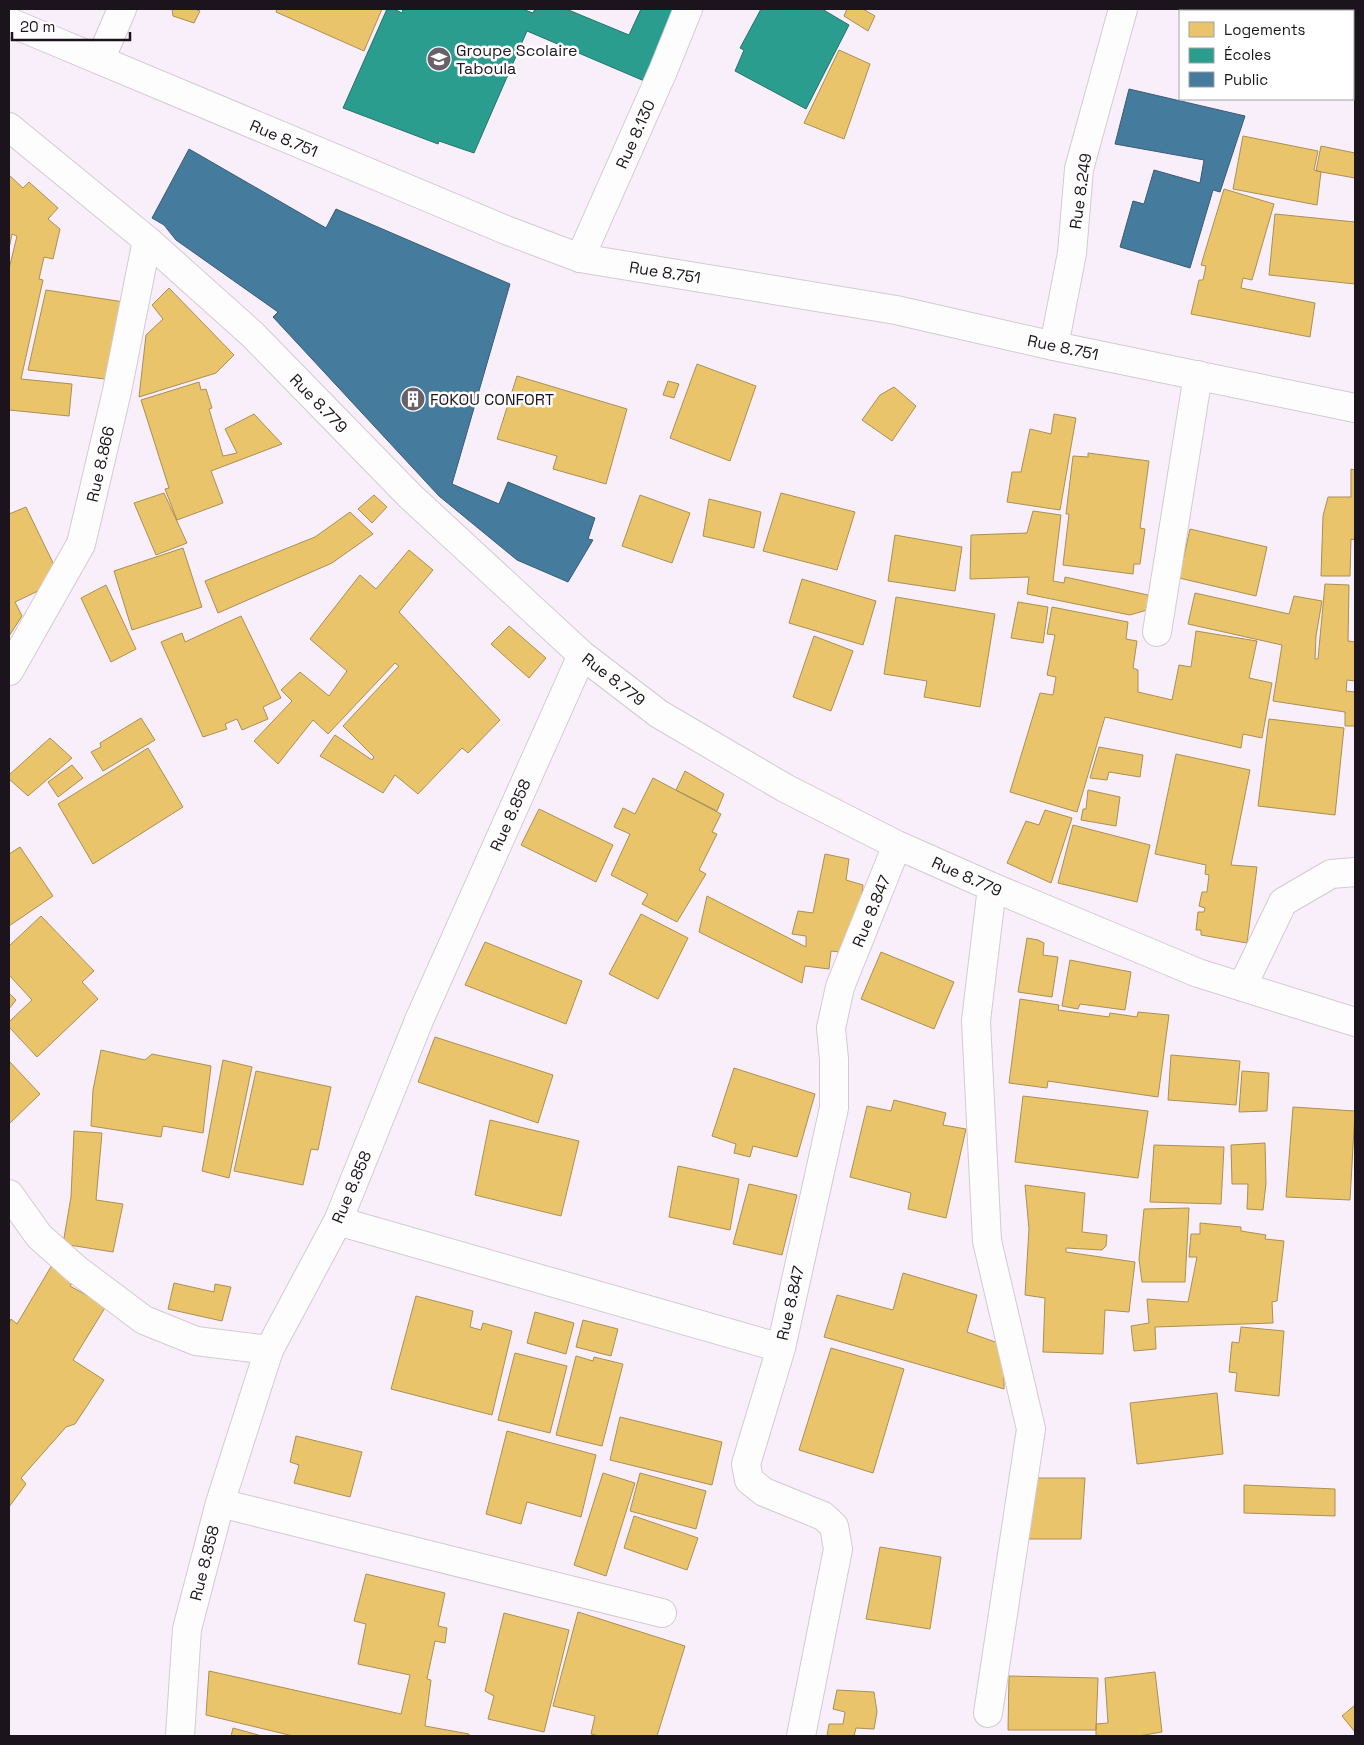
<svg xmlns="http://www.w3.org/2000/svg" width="1364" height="1745" viewBox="0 0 1364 1745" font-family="'Space Grotesk',sans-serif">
<rect width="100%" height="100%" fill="#f9effa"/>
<path fill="#e9c46a" stroke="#ac8f53" d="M172,9H195L200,11L194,23L173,16Z
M277,9H382L364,51L276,12Z
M847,9H863L875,16L868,31L844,16Z
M1203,9H1266L1265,11H1202Z
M839,50L870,64L844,139L804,123Z
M1243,136L1318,151L1314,170L1321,172L1317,205L1233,189Z
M1321,146L1355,153V178L1316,171Z
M9,175L23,188L29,182L58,208L48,219L60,229L53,259L44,257L39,279L43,280L21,379L72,384L69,416L9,410V269L17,236L12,234L9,249Z
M1224,189L1274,204L1252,280L1243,278L1241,288L1315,303L1310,337L1191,314L1199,280H1203L1206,266L1201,265Z
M1275,214L1355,222V284L1269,275Z
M169,288L234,355L216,373L139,397L146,335L163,319L152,305Z
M46,290L124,302L105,379L28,370Z
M697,364L756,386L730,461L670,438Z
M517,376L627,409L606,484L553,469L557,456L497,439Z
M668,381L679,384L674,398L663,395Z
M199,382L201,390L206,389L212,408L209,409L223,456L237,453L225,429L254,414L282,444L211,471L223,503L177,520L165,489L169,488L141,400Z
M894,387L916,406L892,441L862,420L880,395Z
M1054,414L1076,418L1060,510L1007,502L1012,472H1021L1030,429L1051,434Z
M1088,453L1149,461L1140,528L1145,529L1140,564H1134L1133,574L1063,565L1069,514H1066L1073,456L1088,457Z
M1351,469L1355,470V540L1351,539L1350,576H1321L1323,516L1328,497H1351Z
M164,493L187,543L156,555L134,503Z
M781,493L855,512L837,570L763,551Z
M374,495L387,507L372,523L358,509Z
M640,495L690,513L672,563L622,546Z
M709,499L761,512L754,548L703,536Z
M26,507L55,567L38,591L15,602L22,616L9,636V514Z
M1033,511L1061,515L1053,581L1064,583L1065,577L1148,595L1147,610L1130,615L1027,594L1029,577L970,579L971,535L1027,533Z
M350,512L373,534L332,563L218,613L205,581L315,537Z
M1190,529L1267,547L1256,596L1179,578Z
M895,535L962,547L955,591L888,581Z
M183,548L202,607L132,630L114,571Z
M409,550L433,570L399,612L500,720L468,753L462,748L418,794L395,775L383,793L320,756L335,735L372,760L374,757L343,726L399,666L395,663L328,734L313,720L278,764L254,741L292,701L281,690L300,672L329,696L347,671L310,639L360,575L376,589Z
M802,579L876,601L863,645L789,623Z
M1325,584L1349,585L1348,641L1355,642V681L1347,680L1346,691L1355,692V726H1345V712L1273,701L1282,645L1188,624L1195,593L1289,614L1294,596L1322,601L1316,636L1315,659H1318Z
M106,585L136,649L111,662L81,598Z
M896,597L995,614L980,707L924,697L927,681L884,674Z
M1018,602L1048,607L1043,643L1011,638Z
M1052,607L1128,622L1126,639L1137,641L1133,668L1138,670V692L1172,700L1179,665L1191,667L1196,631L1257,641L1249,678L1272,683L1262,738L1243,734L1241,748L1105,717L1077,812L1010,792L1040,693L1053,695L1056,677L1047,675L1055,635L1047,634Z
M241,616L281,698L263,707L268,719L242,730L237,719L225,724L227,729L203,737L161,642L182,633L185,642Z
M509,626L546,658L529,678L491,644Z
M814,636L853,651L831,711L793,697Z
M141,718L155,740L103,771L91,752L101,747L100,743Z
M1269,719L1344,728L1335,815L1258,806Z
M50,738L72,758L28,796L9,779V775Z
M1099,747L1143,755L1140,777L1109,772L1107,780L1090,778Z
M148,748L183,807L93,864L58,804Z
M1176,754L1250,770L1231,865L1257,867L1247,943L1201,935V930H1196L1198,912H1204L1205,908L1199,906L1202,892H1207L1209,875L1205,874L1206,865L1155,854Z
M72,765L83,778L58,797L48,782Z
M685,771L724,794L717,811L676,790Z
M653,778L721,814L712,832L717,834L699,870L706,874L677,922L642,904L648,894L611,875L630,834L614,827L623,808L635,814Z
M1088,790L1120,797L1116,826L1081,820L1083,809H1086Z
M539,809L613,845L596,882L521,845Z
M1045,810L1072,818L1051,883L1007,863L1026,821L1039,825Z
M1073,825L1150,845L1137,902L1058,883Z
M20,847L53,896L9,926V854Z
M825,854L849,859L846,880L863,885L858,935L848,953L831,951L829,969L805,966L802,983L699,932L707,896L806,947V936L792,934L798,911L813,913Z
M641,914L688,938L658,999L609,974Z
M41,916L94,971L82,982L98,999L37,1057L9,1027V1022L32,1000L9,975V946Z
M1027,938L1038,940L1044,943L1043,955L1058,957L1052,997L1018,992Z
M485,942L582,981L566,1024L465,985Z
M881,952L954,982L934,1029L861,999Z
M1070,960L1131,972L1125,1010L1080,1004L1078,1009L1062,1006Z
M9,993L16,1000L9,1009Z
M1020,999L1059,1005L1058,1010L1109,1017L1110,1013L1137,1017L1138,1012L1169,1015L1158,1097L1048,1081L1047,1088L1009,1083Z
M435,1037L553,1075L538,1123L418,1082Z
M101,1050L145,1060L152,1054L211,1066L203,1133L163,1126L161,1137L91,1126L93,1090Z
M1171,1055L1240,1061L1236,1105L1168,1100Z
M223,1060L252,1067L229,1178L202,1171Z
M9,1061L40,1094L9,1124Z
M734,1068L815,1094L797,1157L753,1146L750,1157L734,1153L736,1144L712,1136Z
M256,1071L331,1087L318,1150L311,1149L303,1185L234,1171Z
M1242,1071L1269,1073L1267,1111L1239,1112Z
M1023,1096L1148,1111L1138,1178L1015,1162Z
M894,1100L946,1113L943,1125L966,1129L946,1218L908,1209L911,1193L850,1177L867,1106L891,1111Z
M1293,1107L1355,1111L1350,1200L1286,1197Z
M490,1120L579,1141L561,1216L475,1195Z
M74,1131L102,1133L96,1200L123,1204L113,1252L63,1244L71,1197Z
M1265,1143L1266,1183L1263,1210L1247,1209L1248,1184H1232L1231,1145Z
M1154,1145L1224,1147L1221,1204L1150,1202Z
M678,1166L739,1179L730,1230L669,1217Z
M749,1184L797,1195L782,1255L733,1244Z
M1025,1185L1085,1193L1082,1232L1107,1235L1106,1246L1102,1250L1066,1248V1252L1135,1262L1129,1312L1105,1310L1103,1354L1043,1352L1045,1298L1025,1295L1029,1229Z
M1189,1208L1185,1282H1142L1139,1259L1144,1209Z
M1200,1223L1241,1227V1231L1266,1235L1265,1239L1284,1241L1277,1301L1272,1302L1273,1323L1155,1327L1156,1349L1134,1351L1131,1326L1149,1323L1147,1299L1188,1302L1197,1257H1189L1191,1234H1200Z
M52,1265L73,1282L70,1286L106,1306L73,1360L104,1380L75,1424L66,1427L21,1478L26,1484L9,1507V1323L11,1319L17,1324Z
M903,1273L977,1295L967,1332L998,1343L1004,1354V1389L824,1337L837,1295L893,1310Z
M174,1283L214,1292L215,1284L231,1287L222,1321L168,1309Z
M416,1296L473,1311L470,1327L481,1330L483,1323L512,1331L492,1415L391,1389Z
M535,1312L574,1323L566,1354L527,1343Z
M583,1320L618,1329L611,1356L576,1347Z
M1241,1327L1284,1331L1279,1396L1235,1391L1237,1373L1229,1372L1232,1342L1239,1343Z
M831,1348L904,1369L873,1473L799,1450Z
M515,1353L567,1366L550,1433L498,1420Z
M576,1356L593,1361L594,1357L623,1364L602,1446L556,1435Z
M1217,1393L1223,1454L1137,1464L1130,1403Z
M620,1417L722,1442L712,1485L610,1460Z
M507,1431L596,1455L581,1517L527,1502L521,1524L486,1514Z
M296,1436L362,1452L350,1497L294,1483L299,1465L290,1462Z
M603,1473L635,1483L606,1576L574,1565Z
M640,1473L706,1491L696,1529L630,1511Z
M1025,1478H1085L1081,1539H1017Z
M1244,1485L1335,1489V1516L1244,1513Z
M634,1516L698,1538L687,1570L624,1548Z
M880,1547L941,1557L930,1629L866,1619Z
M366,1574L445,1593L438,1626L447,1628L445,1643L435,1641L427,1679L431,1680L425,1726L469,1734V1736H293L206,1715L209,1671L401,1714L410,1675L358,1664L366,1624L354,1621Z
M578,1612L685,1646L657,1736H599L591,1734L595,1716L553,1706Z
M504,1613L569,1630L544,1732L488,1719L494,1696L485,1691Z
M1155,1672L1162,1732L1139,1736H1096V1724L1108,1723L1105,1678Z
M1009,1676L1098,1678L1096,1730H1008Z
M837,1690L874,1692L877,1712L874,1729L856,1728L854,1736H827L829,1724H843L845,1712L833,1709Z
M1355,1705V1732L1342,1716Z
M233,1728L262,1736H231Z"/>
<path fill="#2a9d8f" stroke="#26746c" d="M387,9H394L402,13L403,9H522L533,13L535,9H566L629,35L641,9H679L649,83L527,31L474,153L439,141L438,144L343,108Z
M761,9H822L849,25L806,109L735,71L744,50L740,48Z"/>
<path fill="#457b9d" stroke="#395c76" d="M1129,89L1245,116L1220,192L1213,190L1190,268L1120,247L1133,201L1144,204L1154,170L1200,183L1204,160L1115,144Z
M189,149L326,228L336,209L510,284L452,484L499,504L508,482L595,518L588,539L593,540L568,582L517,560L439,496L273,317L278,312L176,240L164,225L152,218Z"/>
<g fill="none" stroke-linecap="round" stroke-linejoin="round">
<defs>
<path id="street" d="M100,60L122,9
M9,127L147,240L252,334L410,496L582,655L659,714L785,788L897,845L992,887L1198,973L1355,1022
M580,258L663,71L688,9
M1054,346L1072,253L1079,169L1123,9
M1157,632L1198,375
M9,671L81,544L117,391L147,240
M1242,987L1283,902L1331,874L1355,872
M9,1194L39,1236L76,1269L144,1320L196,1341L269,1350
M338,1221L781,1348L834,1108V1059L831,1028L840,987L897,845
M781,1348L746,1464L749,1480L764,1492L823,1516L834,1526L838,1549L801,1736
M220,1503L662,1613
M988,1713L1031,1429L987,1241L976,1021L992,887
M180,1736L187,1629L220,1503L269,1350L338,1221L420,1018L582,655"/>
<path id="secondary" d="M9,22L506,230L580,258L896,310L1054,346L1355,408"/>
</defs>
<use href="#street" stroke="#d3cad3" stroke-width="30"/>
<use href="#secondary" stroke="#d3cad3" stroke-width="30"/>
<use href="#street" stroke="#fefdfe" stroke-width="28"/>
<use href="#secondary" stroke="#fefdfe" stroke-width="28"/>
</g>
<defs>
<symbol id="school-disc" viewBox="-11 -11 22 22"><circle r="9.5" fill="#69616a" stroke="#fff"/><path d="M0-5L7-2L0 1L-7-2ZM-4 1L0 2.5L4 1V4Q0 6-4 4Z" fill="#fff"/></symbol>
<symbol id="building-disc" viewBox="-11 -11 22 22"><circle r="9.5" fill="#69616a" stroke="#fff"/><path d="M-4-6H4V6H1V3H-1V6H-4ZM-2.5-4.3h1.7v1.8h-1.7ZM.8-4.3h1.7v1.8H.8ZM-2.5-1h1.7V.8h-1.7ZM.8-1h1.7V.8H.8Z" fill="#fff"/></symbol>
</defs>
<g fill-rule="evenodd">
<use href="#school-disc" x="425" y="45" width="28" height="28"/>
<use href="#building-disc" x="399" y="385" width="28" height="28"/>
</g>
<g text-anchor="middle" stroke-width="5" stroke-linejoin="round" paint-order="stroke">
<g font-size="16" fill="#1c141c" stroke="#fff" text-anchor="start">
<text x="456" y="56">Groupe Scolaire<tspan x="456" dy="18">Taboula</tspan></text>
<text x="430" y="405">FOKOU CONFORT</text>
</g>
<g font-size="16" fill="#1c141c" stroke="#fff">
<text transform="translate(635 134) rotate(-66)" y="6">Rue 8.130</text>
<text transform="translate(284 138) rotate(23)" y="6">Rue 8.751</text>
<text transform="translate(1080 191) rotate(-82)" y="6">Rue 8.249</text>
<text transform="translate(665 272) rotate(9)" y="6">Rue 8.751</text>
<text transform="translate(1063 347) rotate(12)" y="6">Rue 8.751</text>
<text transform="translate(319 403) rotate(46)" y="6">Rue 8.779</text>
<text transform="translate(100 464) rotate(-77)" y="6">Rue 8.866</text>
<text transform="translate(614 679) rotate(38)" y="6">Rue 8.779</text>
<text transform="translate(510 815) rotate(-66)" y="6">Rue 8.858</text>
<text transform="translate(967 876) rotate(24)" y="6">Rue 8.779</text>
<text transform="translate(871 911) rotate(-68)" y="6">Rue 8.847</text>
<text transform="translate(351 1187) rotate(-67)" y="6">Rue 8.858</text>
<text transform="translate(790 1303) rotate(-77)" y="6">Rue 8.847</text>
<text transform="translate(204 1563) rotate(-76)" y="6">Rue 8.858</text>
</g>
</g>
<rect width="1364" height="1745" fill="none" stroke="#1c141c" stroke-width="20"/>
<rect x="1179" y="10" width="175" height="90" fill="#ffffff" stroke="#a4a1a4"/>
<rect x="1189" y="22" width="25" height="15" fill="#e9c46a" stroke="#a4a1a4"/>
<text x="1224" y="35" font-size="15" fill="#1c141c">Logements</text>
<rect x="1189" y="48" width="25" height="15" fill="#2a9d8f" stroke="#a4a1a4"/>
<text x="1224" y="60" font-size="15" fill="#1c141c">Écoles</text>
<rect x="1189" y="72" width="25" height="15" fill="#457b9d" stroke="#a4a1a4"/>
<text x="1224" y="85" font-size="15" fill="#1c141c">Public</text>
<path d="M12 32v8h118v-8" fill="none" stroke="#1c141c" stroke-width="2.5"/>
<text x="20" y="32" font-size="15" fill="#1c141c" stroke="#ffffff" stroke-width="4" paint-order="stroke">20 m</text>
</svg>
